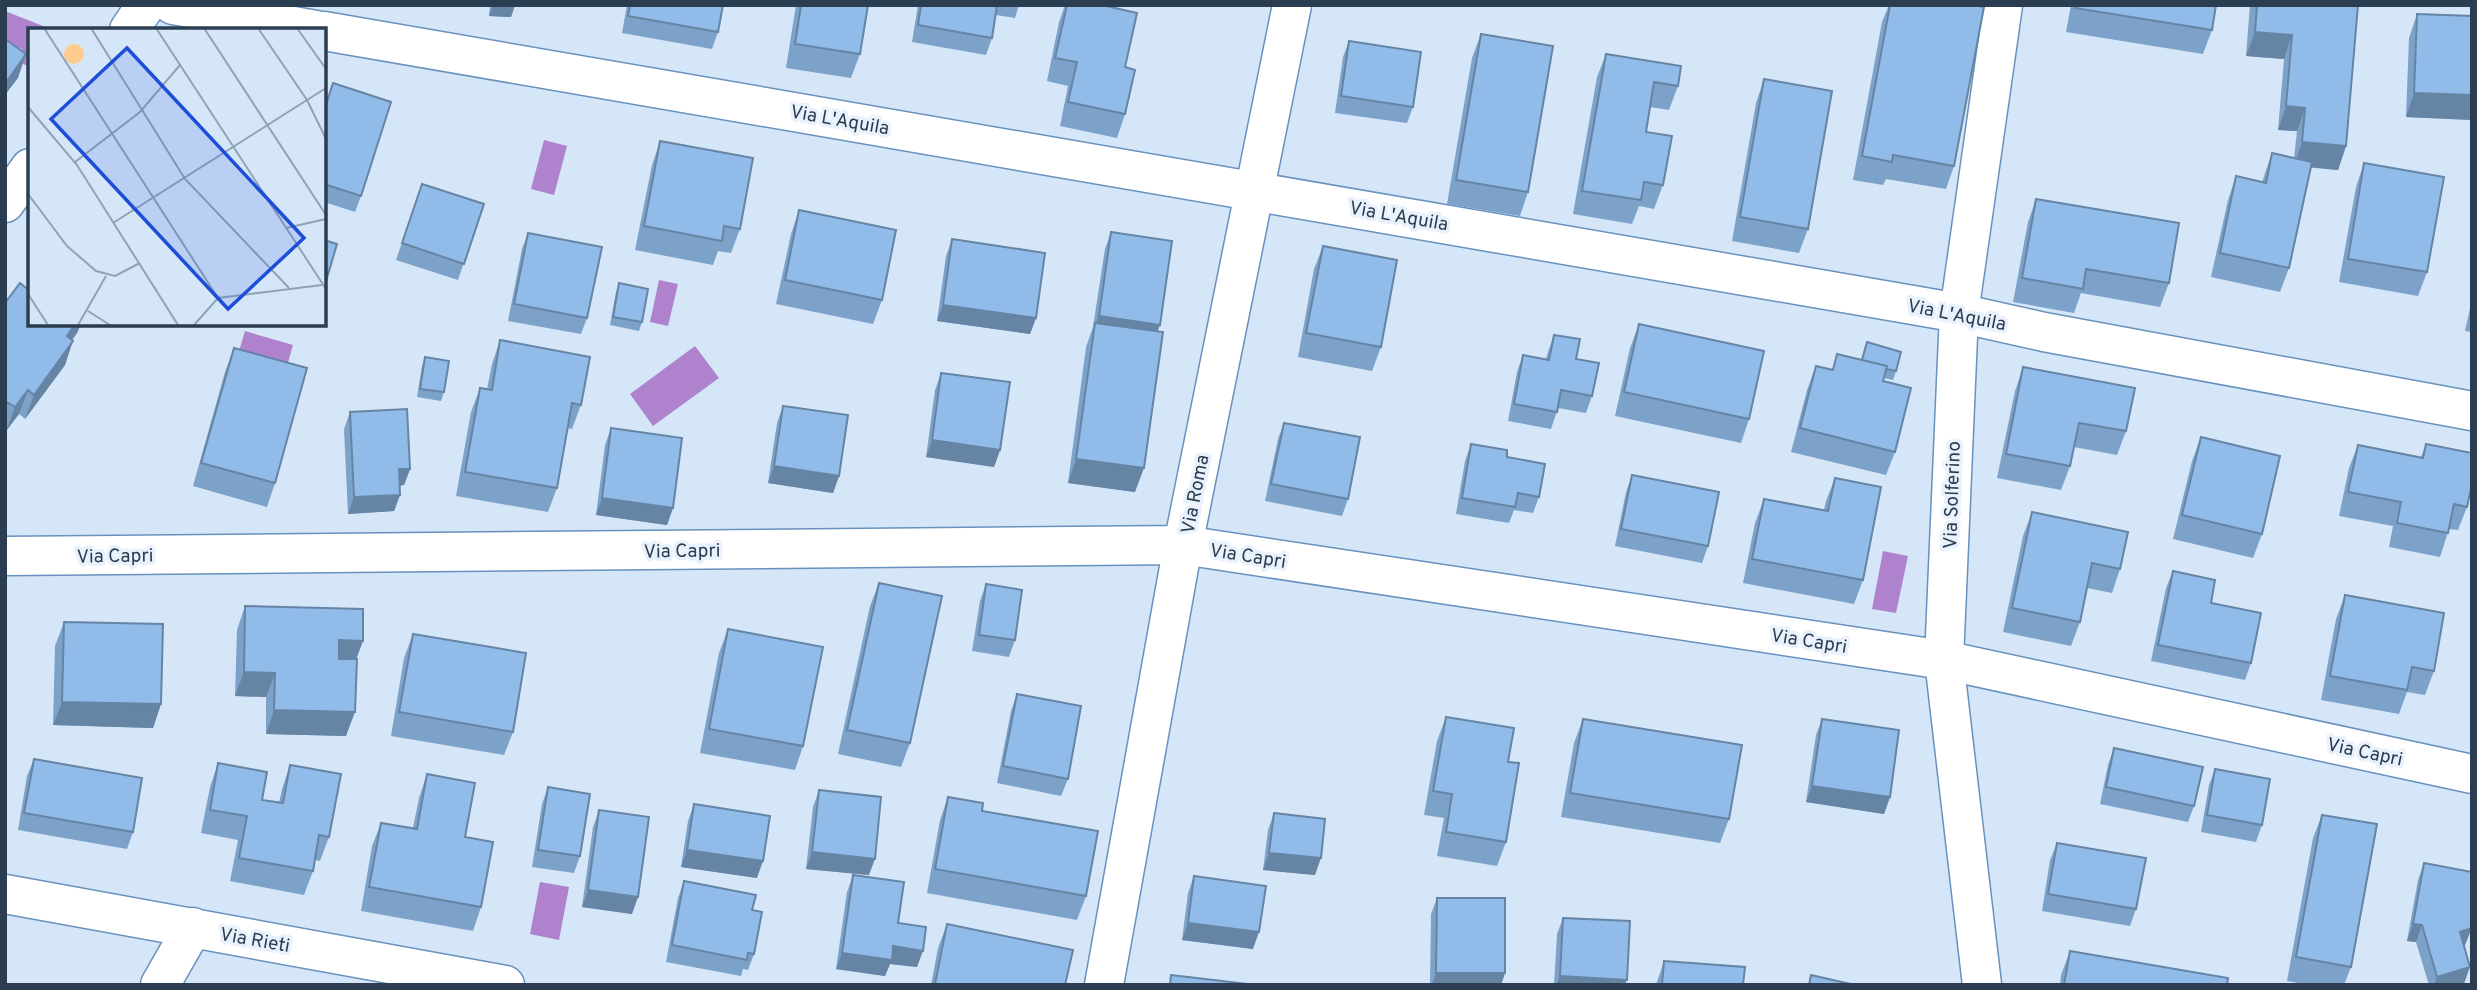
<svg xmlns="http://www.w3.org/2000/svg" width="2477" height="990" viewBox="0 0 2477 990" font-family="Overpass,sans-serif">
<rect width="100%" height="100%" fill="#d5e6f9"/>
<path fill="#af82ce" d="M5,11L48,28L30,30V67L17,61L22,49L5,42Z
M544,140L567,146L554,195L531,189Z
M659,280L678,284L668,326L650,322Z
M245,331L293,345L285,373L237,358Z
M695,346L719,378L653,426L630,394Z
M1883,551L1908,556L1896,613L1872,609Z
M540,882L569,887L559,940L530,934Z"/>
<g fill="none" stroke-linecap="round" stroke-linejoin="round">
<defs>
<path id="minor" d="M173,5L316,30
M129,30L146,5
M324,31L1959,313L2044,332L2472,411
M5,203L30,168
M5,556L1183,545L1944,660L2472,774
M5,894L505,985
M160,985L193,927
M1104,985L1183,545L1292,5
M1982,985L1944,660L1959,313L2003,5"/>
</defs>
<use href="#minor" stroke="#6891bd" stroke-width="41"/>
<use href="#minor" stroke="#fff" stroke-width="38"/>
</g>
<path fill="#7da2c9" d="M490,5H515L511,17L489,16Z
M627,5H723L718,32L712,49L622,33Z
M796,5H868L860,54L851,78L786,68Z
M918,5H1019L1015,18L996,15L992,38L986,55L912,42Z
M1065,5H1102L1125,114L1117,138L1060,126L1068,86L1047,81L1059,22Z
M1889,5H1974L1954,166L1946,189L1886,179L1883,185L1853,180L1882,22Z
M2071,5H2216L2212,30L2203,54L2066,32Z
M2250,5H2358L2346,146L2338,170L2311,167L2289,268L2280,292L2211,277L2228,200L2236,176L2262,182L2272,153L2294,158L2297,131L2278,130L2284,59L2246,56Z
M2417,14L2472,16V120L2406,117L2409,38Z
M1481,34L1528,192L1520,216L1447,204L1472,58Z
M1349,41L1413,107L1407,123L1335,113L1343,57Z
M1606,54L1678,86L1669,110L1650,107L1646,132L1663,185L1654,209L1639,206L1632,224L1573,214L1597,77Z
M1764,79L1808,229L1799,253L1732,241L1756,103Z
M333,83L361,196L355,212L324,202V108Z
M660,141L740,229L731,253L718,251L713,265L635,250L652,165Z
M2364,163L2427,272L2418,296L2339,282L2356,187Z
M422,184L484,204L458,280L396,260Z
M2036,199L2169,283L2160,307L2081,293L2074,313L2013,302L2028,222Z
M799,210L882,300L873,324L776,304L791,234Z
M1111,232L1158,332L1135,492L1068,483L1086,347L1093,327L1105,249Z
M528,233L587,318L581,334L508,321L522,249Z
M952,239L1036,318L1030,334L937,321L946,256Z
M1323,246L1381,347L1372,371L1298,357L1314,269Z
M619,283L642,322L639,331L610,325L616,292Z
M2472,299V332L2465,331Z
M5,303L30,324H81L77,333L72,340L65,365L25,419L19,414L6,431L5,430Z
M1639,324L1749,419L1741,443L1615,416L1630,348Z
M1554,335L1576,359L1592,396L1586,413L1558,408L1551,429L1508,421L1517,372L1523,355L1546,359L1548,352Z
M500,340L581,405L572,429L568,428L557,488L548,512L456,496L471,412L480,388L487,389L492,364Z
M1867,342L1896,371L1893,380L1884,378L1883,381L1895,452L1886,475L1791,452L1807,390L1816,366L1832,370L1837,354L1861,360Z
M234,348L275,483L267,507L193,486L225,372Z
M425,357L444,392L441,401L417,397L422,366Z
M2023,367L2126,431L2117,455L2074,447L2070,466L2061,490L1997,478L2015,391Z
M941,373L1000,450L994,467L926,457L935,390Z
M783,406L839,476L833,493L768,483L777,423Z
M350,412L410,469L404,485L399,486L400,495L394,511L348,514L344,429Z
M1284,423L1348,499L1342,516L1265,501L1278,439Z
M611,428L673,508L667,525L596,515L605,445Z
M2201,437L2262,534L2253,558L2173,539L2192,461Z
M1471,444L1507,457L1539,497L1533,513L1514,510L1509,523L1456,514L1465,461Z
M2426,444L2467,507L2458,530L2449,529L2440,557L2389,547L2393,526L2339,516L2349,468L2358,445L2421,457Z
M1632,475L1708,546L1702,563L1615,546L1626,492Z
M1835,478L1863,580L1854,604L1743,583L1755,523L1764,499L1824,510L1826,501Z
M2032,512L2120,569L2112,593L2087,588L2080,622L2071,646L2003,632L2023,536Z
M2173,571L2211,603L2251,663L2245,680L2151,661L2166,588Z
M879,583L910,743L901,767L838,754L870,606Z
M986,584L1015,640L1009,657L972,651L980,601Z
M2345,595L2434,671L2425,695L2407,692L2399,714L2321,700L2336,619Z
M245,606L356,659L346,736L266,734V697L235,696L237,630Z
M64,622L161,704L153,728L53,725L55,646Z
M728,629L803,746L795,770L700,753L719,653Z
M413,634L513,732L504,755L391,736L404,658Z
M1017,694L1068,779L1061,796L997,783L1011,711Z
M1446,717L1508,762L1506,842L1497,866L1437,856L1444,818L1424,815L1437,741Z
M1583,719L1729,819L1720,843L1561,817L1574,743Z
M1822,719L1890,797L1884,814L1806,802L1816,735Z
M2114,748L2194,806L2188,822L2100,804L2108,765Z
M34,759L133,832L127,849L18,830L27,776Z
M218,763L262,800L279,803L282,789L290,765L329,837L320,861L315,860L313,871L304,895L230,881L238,840L201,833L210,787Z
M2215,769L2262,825L2256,842L2201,832L2209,785Z
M427,774L465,837L481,907L473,931L361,911L372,846L381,823L413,828L419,798Z
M548,787L580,856L574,873L532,867L542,804Z
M819,790L869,875L806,869L813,807Z
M948,797L982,811L1086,896L1077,920L927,893L940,820Z
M694,804L757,878L681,867L688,821Z
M599,810L632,914L582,907L593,827Z
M1274,813L1315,875L1263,870L1268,830Z
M2322,815L2351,967L2344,985H2309L2287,981L2313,838Z
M2057,843L2136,909L2130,926L2042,911L2050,860Z
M2424,863L2465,945L2464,946V984L2429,985L2416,942L2407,941L2418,880Z
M853,875L898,923L917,967L890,964L885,976L836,969L847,892Z
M1194,876L1253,949L1182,940L1188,893Z
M684,881L752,910L754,954L748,970L743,969L741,976L666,962L678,898Z
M1437,898L1505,973L1501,985H1430L1431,914Z
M1563,918L1625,985H1554L1557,934Z
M947,924L1065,985H931L938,948Z
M2070,951L2227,985H2060L2061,975Z
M1664,961L1743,985H1656Z"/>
<path fill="#6684a4" d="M493,5H515L511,17L489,16Z
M2255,32L2292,35L2284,59L2246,56Z
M26,54L18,78L5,95V84Z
M2414,93L2472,95V120L2406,117Z
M2286,106L2305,108L2297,131L2278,130Z
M2302,142L2346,146L2338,170L2294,166Z
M943,305L1036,318L1030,334L937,321Z
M1099,316L1160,325L1154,341L1094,328Z
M75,324H81L77,333L58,360L67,336Z
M73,341L65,365L25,419L34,395Z
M28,390L19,414L6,431L15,407Z
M932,440L1000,450L994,467L926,457Z
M1076,459L1144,468L1135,492L1068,483Z
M774,466L839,476L833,493L768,483Z
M399,469H410L404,485L392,486Z
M400,495L394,511L348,514L354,497Z
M602,498L673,508L667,525L596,515Z
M339,640L363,641L354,665L331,664Z
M244,672L275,673L266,697L235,696Z
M62,702L161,704L153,728L53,725Z
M274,710L355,712L346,736L266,734Z
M1812,786L1890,797L1884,814L1806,802Z
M687,850L763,861L757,878L681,867Z
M812,852L875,859L869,875L806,869Z
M1269,853L1321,858L1315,875L1263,870Z
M588,890L638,897L632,914L582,907Z
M1188,923L1259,932L1253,949L1182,940Z
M2413,924L2422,925L2416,942L2407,941Z
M2472,928L2465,945L2453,949L2460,932Z
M893,946L923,951L917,967L890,964L885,976L836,969L842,953Z
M2470,967L2464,984L2434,985L2437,977Z
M1436,973H1505L1501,985H1432Z
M1560,976L1627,980L1625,985H1556Z"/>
<path fill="#91bcea" stroke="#6684a4" stroke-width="2" d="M630,5H723L718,32L628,16Z
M801,5H868L860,54L795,44Z
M921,5H997L992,38L918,25Z
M1067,5H1102L1137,13L1125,67L1135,70L1125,114L1068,102L1077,62L1055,58Z
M1890,5H1974L1984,7L1954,166L1893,155L1892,162L1862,156Z
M2075,5H2216L2212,30L2075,8Z
M2257,5H2358L2346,146L2302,142L2305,108L2286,106L2292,35L2255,32Z
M2417,14L2472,16V95L2414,93Z
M1481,34L1553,46L1528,192L1456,180Z
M5,39L26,54L5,84Z
M1349,41L1421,52L1413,107L1341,96Z
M1606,54L1681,66L1678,86L1654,82L1646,132L1672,136L1663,185L1644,182L1641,200L1582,191Z
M1764,79L1832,91L1808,229L1740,217Z
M333,83L391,102L361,196L324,184V111Z
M660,141L753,158L740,229L724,226L722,241L644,226Z
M2272,153L2312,162L2289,268L2220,253L2236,176L2266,183Z
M2364,163L2444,177L2427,272L2348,259Z
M422,184L484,204L464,264L402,243Z
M2036,199L2179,223L2169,283L2086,269L2083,289L2022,278Z
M799,210L896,230L882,300L785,280Z
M1111,232L1172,241L1160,325L1099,316Z
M528,233L602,247L587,318L514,304Z
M952,239L1045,253L1036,318L943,305Z
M324,240L337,244L324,288Z
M1323,246L1397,260L1381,347L1306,333Z
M20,283L30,291V324H75L67,336L73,341L34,395L28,390L15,407L5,401V303Z
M619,283L648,289L642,322L613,317Z
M1095,323L1163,332L1144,468L1076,459Z
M1639,324L1764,351L1749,419L1624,392Z
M1554,335L1580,339L1576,359L1599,363L1592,396L1561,390L1557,412L1514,404L1523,355L1549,360Z
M500,340L590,357L581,405L572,403L557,488L465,472L480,388L492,390Z
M1867,342L1901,352L1896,371L1886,369L1887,366L1862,360Z
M234,348L307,368L275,483L201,463Z
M1837,354L1887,366L1883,381L1911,388L1895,452L1800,428L1816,366L1833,370Z
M425,357L449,361L444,392L420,389Z
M2023,367L2135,388L2126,431L2079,423L2070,466L2006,454Z
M941,373L1010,382L1000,450L932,440Z
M783,406L848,415L839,476L774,466Z
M407,409L410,469H399L400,495L354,497L350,412Z
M1284,423L1360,437L1348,499L1271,484Z
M611,428L682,438L673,508L602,498Z
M2201,437L2280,456L2262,534L2182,515Z
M1471,444L1507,450V457L1545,464L1539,497L1518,493L1515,507L1462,498Z
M2426,444L2472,453V484L2467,507L2454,504L2448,533L2397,523L2401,502L2348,492L2358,445L2423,458Z
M1632,475L1719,492L1708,546L1621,529Z
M1835,478L1881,487L1863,580L1752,559L1764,499L1828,511Z
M2032,512L2128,532L2120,569L2092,563L2080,622L2012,608Z
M2173,571L2215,580L2211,603L2261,613L2251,663L2158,645Z
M879,583L942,596L910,743L847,730Z
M986,584L1022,590L1015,640L979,635Z
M2345,595L2444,613L2434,671L2412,667L2407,690L2330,676Z
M245,606L363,609V641L339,640V659H357L355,712L274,710L275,673L244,672Z
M64,622L163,624L161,704L62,702Z
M728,629L823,647L803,746L709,729Z
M413,634L526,653L513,732L399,712Z
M1017,694L1081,706L1068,779L1003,766Z
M1446,717L1514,728L1508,762L1519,763L1506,842L1446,832L1452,794L1433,791Z
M1583,719L1742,745L1729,819L1570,793Z
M1822,719L1899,730L1890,797L1812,786Z
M2114,748L2203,767L2194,806L2106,787Z
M34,759L142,778L133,832L24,813Z
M218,763L267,772L262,800L283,803L290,765L341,774L329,837L319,835L313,871L239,858L247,816L210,810Z
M2215,769L2270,779L2262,825L2207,815Z
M427,774L475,783L465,837L493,842L481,907L369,887L381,823L417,829Z
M548,787L590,794L580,856L538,850Z
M819,790L881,797L875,859L812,852Z
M948,797L983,803L982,811L1098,831L1086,896L935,869Z
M694,804L770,816L763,861L687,850Z
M599,810L649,817L638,897L588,890Z
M1274,813L1325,819L1321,858L1269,853Z
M2322,815L2377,824L2351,967L2296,957Z
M2057,843L2146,858L2136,909L2048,894Z
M2424,863L2472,872V928L2460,932L2470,967L2437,977L2422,925L2413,924Z
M853,875L904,882L898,923L926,927L923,951L893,946L892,960L842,953Z
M1194,876L1266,886L1259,932L1188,923Z
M684,881L756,895L752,910L762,912L754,954L748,953L747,960L672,945Z
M1437,898H1505V973H1436Z
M1563,918L1630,921L1627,980L1560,976Z
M947,924L1073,950L1065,985L935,984Z
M2070,951L2228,978L2227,985H2064Z
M1664,961L1745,967L1743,985H1662Z
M1171,975L1256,985H1170Z
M1811,975L1855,985H1809Z"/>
<g text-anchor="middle" stroke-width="7" stroke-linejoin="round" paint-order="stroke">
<g font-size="19" fill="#2b3d50" stroke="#e9f2fc">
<text transform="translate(840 119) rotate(10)" y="7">Via L'Aquila</text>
<text transform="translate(1399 215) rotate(10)" y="7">Via L'Aquila</text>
<text transform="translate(1957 314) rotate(11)" y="7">Via L'Aquila</text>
<text transform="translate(1194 494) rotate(-79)" y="7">Via Roma</text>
<text transform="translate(1951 495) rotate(-88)" y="7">Via Solferino</text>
<text transform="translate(682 550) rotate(-1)" y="7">Via Capri</text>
<text transform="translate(115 555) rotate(-1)" y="7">Via Capri</text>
<text transform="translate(1248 555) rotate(9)" y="7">Via Capri</text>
<text transform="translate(1809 640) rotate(9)" y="7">Via Capri</text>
<text transform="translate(2365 751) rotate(12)" y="7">Via Capri</text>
<text transform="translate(255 939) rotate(10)" y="7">Via Rieti</text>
</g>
</g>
<g transform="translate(28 28)">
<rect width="298" height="298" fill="#d5e6f9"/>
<path d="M36 26a10 10 0 1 1 20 0a10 10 0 1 1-20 0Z" fill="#ffcc90"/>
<path fill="none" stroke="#91a2b5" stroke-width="2" d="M16,0L190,270M63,0L157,151L261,260M128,0L298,261M176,0L298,187M230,0L279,72L298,111M269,0L298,41M0,79L49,137L150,297M47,134L112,84L152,37M0,166L39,218L68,243L87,248L112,235M85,195L298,60M258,200L298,191M0,266L20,297M60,283L82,297M50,297L78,248M166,297L190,270L294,257"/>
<path fill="#1d4ed8" fill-opacity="0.15" stroke="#1d4ed8" stroke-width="3.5" d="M99,20L276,210L200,281L23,91Z"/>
<rect width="298" height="298" fill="none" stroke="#2b3d50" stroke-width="3.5"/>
</g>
<rect width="2477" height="990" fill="none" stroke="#2b3d50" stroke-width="14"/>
</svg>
